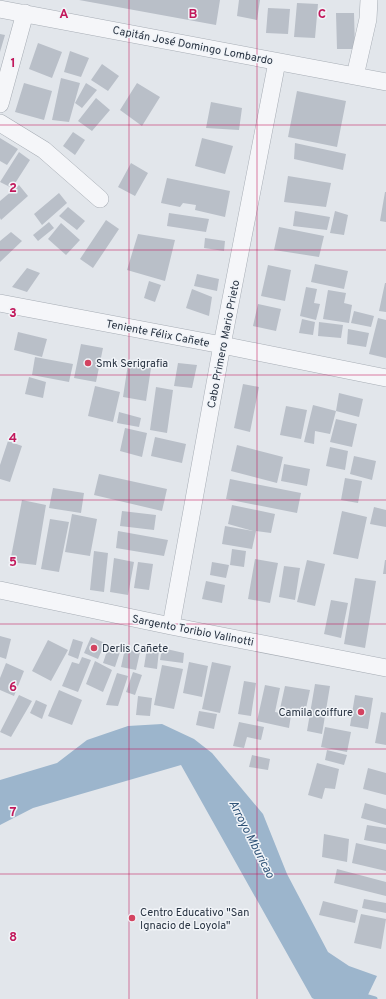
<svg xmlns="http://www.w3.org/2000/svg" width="386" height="999" viewBox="0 0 386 999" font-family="Overpass,sans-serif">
<rect width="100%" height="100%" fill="#e2e6eb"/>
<path fill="#9cb5cc" d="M162,724L194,739L212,753L263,814L287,874L328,952L349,966L377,976L366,999H314L312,998L181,765L33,808L0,825V780L57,763L87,740L128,726Z"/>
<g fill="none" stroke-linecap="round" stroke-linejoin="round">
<path stroke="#9cb5cc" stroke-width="5" d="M361,995L375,999"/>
</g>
<path fill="#b9bfc8" d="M79,0H220L216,25Z
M239,0H260L257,20L237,16Z
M297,3L318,4L315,38L294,37Z
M268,8L290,9L288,34L266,33Z
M336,13H354L355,49H337Z
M0,34L5,35L0,52Z
M38,43L62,52L52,78L29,69Z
M70,51L89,58L81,77L64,72Z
M102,64L119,76L108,91L91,80Z
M61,78L80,83L69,122L52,120Z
M24,83L52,91L44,120L15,112Z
M86,83L97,90L82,108L75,103Z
M137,83L160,97L142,126L120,110Z
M297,91L346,101L337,147L288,137Z
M96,98L110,110L92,131L78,121Z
M211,102L242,108L239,130L206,128Z
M73,132L85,140L75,155L63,146Z
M0,138L18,149L7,165L0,161Z
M202,138L233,146L225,174L195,166Z
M295,143L346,154L343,170L294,159Z
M19,152L30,160L12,188L0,182Z
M131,163L148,173L135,196L118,187Z
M288,176L331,183L326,207L284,202Z
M167,178L230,191L225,217L195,210L196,205L183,203L180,207L161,203Z
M19,185L28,196L1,220L0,218V201Z
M385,192H386V222L380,221Z
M59,193L67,203L42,225L34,214Z
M68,207L85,221L77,230L59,216Z
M295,211L330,217L327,230L293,226Z
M335,211L348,215L344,235L330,233Z
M169,213L209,219L206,232L167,226Z
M106,220L119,229L93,268L80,259Z
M49,222L54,228L38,241L33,235Z
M61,223L80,240L66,255L48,239Z
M279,227L324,236L319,257L274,250Z
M11,232L22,241L0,262V241Z
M138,234L175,240L165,281L127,270Z
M205,238L225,241L224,251L204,248Z
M315,264L348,271L344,289L311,282Z
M268,265L291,270L285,301L261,296Z
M27,268L40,273L27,292L12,287Z
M197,274L219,279L217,291L194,286Z
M149,281L161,285L155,302L144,298Z
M385,283H386V312L379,311Z
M306,287L317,289L314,303L320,304L316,320L300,316Z
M192,289L212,297L209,316L186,308Z
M328,290L346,293L344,303L352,305L349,323L323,319Z
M258,304L281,309L276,331L253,326Z
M354,311L374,316L371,327L351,323Z
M378,318L386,320V358L369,354Z
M302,319L315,322L313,335L299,333Z
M319,322L343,325L341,338L318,336Z
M348,329L369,333L366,347L347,344Z
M18,332L47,339L42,357L14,350Z
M81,344L103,348L96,382L74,378Z
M35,357L73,364L69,382L32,375Z
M178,363L197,365L192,388L174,386Z
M128,364L151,368L146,401L123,397Z
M29,377L46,382L43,398L25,394Z
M243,384L259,387L250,432L234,428Z
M95,386L120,392L113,422L88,416Z
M156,387L173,390L167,433L150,430Z
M339,393L363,399L359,417L336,411Z
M313,405L336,411L330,434L315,431L314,444L304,442Z
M286,406L307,410L301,439L280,435Z
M119,412L141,418L139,427L117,423Z
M336,419L357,424L352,447L330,442Z
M125,428L147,433L142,457L120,451Z
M155,437L186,444L182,463L151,456Z
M8,441L22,446L10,482L0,479V465Z
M237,445L283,457L277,483L231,471Z
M330,447L348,451L345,470L326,466Z
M354,456L376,461L372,480L350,474Z
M284,464L310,469L307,486L281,481Z
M99,474L167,489L162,511L94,495Z
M345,478L362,481L358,503L341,500Z
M230,479L301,493L297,513L226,499Z
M53,488L84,493L81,513L49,508Z
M22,500L46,505L36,565L10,562Z
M232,505L275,514L271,533L256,531L252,549L222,544L225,526L253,531L228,524Z
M374,507L386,510V527L370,524Z
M122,511L156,515L154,530L120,526Z
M342,511L367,517L358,559L333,554Z
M72,514L97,519L90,556L65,552Z
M50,519L69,522L59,572L41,569Z
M118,531L168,540L164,556L116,548Z
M232,549L246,551L244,567L230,565Z
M94,551L108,553L104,592L90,590Z
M114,558L134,562L128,595L110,592Z
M255,559L278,563L270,603L248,599Z
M307,560L325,564L315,606L297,602Z
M385,560H386V574H383Z
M138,562L153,564L149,590L134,588Z
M212,562L229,565L226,578L210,575Z
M284,566L300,568L295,600L279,597Z
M355,578L376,581L365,648L344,644Z
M206,581L225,585L222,603L202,599Z
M331,600L348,603L341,638L324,634Z
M0,636L11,639L6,659L0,657Z
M91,637L105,643L98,659L84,653Z
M73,639L83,642L78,659L68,655Z
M48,640L68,650L51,681L32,671Z
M109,645L121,649L115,667L103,663Z
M147,648L159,650L157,669L144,667Z
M162,648L184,653L183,663L160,660Z
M125,649L140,652L136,670L121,667Z
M82,657L91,660L78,692L62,686L72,662L79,664Z
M95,661L112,670L103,692L86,684Z
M189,662L208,666L202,697L183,693Z
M212,662L231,666L220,713L202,709Z
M6,663L24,671L14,696L0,690V678Z
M162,665L183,669L174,709L154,705Z
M133,672L142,675L135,695L126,692Z
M117,673L128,676L118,706L106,705Z
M244,681L256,683L251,716L238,714Z
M315,684L330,686L322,734L307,731Z
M265,685L280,688L275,712L291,715L289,728L257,721Z
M285,686L310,690L305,713L280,709Z
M59,690L82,700L72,725L48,716Z
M19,695L32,701L11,737L0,732Z
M355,695L373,698L368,729L350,726Z
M138,696L152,698L150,716L136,715Z
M36,700L47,705L42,719L30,713Z
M199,711L217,714L214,729L196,725Z
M381,712L386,713V745L375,743Z
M239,722L264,727L261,740L247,737L244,748L233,746Z
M325,727L351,732L347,752L321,747Z
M327,750L347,755L344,765L325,760Z
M252,755L270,759L268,770L249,767Z
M317,763L339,769L335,789L325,788L322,799L308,795Z
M368,768L386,773V795L363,789Z
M365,803L386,809V825L361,818Z
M367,825L386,828V844L364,840Z
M324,834L349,839L347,862L322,857Z
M356,843L386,850V871L352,863Z
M337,869L386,882V896L334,883Z
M364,899L386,903V913L362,908Z
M323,901L358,910L355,923L319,915Z
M361,914L386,919L381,949L354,943Z"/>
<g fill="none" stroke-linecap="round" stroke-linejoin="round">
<defs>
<path id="minor" d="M0,9L386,82
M355,76L368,19L369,0
M0,104L25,13
M0,123L44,150L100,199
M0,303L222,345L386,378
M0,590L171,626L386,668
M171,626L222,345L277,62"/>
</defs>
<use href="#minor" stroke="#a7adb5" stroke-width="18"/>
<use href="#minor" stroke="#f5f6f9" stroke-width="17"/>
</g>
<path fill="none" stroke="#c2185b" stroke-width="1" stroke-opacity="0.55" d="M129,0V999M257,0V999M0,125H386M0,250H386M0,375H386M0,500H386M0,624H386M0,749H386M0,874H386"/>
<g fill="#d34360" stroke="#f1f4f8" stroke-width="1.5">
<circle cx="88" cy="363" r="4"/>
<circle cx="94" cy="648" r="4"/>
<circle cx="361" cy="712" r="4"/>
<circle cx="132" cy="918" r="4"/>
</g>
<g text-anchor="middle" stroke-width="3" stroke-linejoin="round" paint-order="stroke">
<g font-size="11" fill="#293443" stroke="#f1f4f8">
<text transform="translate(193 45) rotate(11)" y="4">Capitán José Domingo Lombardo</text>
<text transform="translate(158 333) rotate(11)" y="4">Teniente Félix Cañete</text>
<text transform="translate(223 344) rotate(-79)" y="4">Cabo Primero Mario Prieto</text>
<text transform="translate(193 630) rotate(11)" y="4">Sargento Toribio Valinotti</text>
</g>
<g font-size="11" fill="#293443" stroke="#f1f4f8" text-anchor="start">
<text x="96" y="367">Smk Serigrafia</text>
<text x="102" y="652">Derlis Cañete</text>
<text x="353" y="716" text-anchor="end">Camila coiffure</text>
<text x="140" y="916">Centro Educativo "San<tspan x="140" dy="13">Ignacio de Loyola"</tspan></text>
</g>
<g font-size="12" font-style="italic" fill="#325579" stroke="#f1f4f8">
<text transform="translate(252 839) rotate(63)" y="4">Arroyo Mburicao</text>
</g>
</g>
<g font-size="13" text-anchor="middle" font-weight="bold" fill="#c2185b" stroke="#f1f4f8" stroke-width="3" stroke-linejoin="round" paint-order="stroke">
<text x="64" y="18">A</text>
<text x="193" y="18">B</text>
<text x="322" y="18">C</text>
<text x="13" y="67">1</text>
<text x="13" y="192">2</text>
<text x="13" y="317">3</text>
<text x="13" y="442">4</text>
<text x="13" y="566">5</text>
<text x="13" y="691">6</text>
<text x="13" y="816">7</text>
<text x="13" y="941">8</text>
</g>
</svg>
